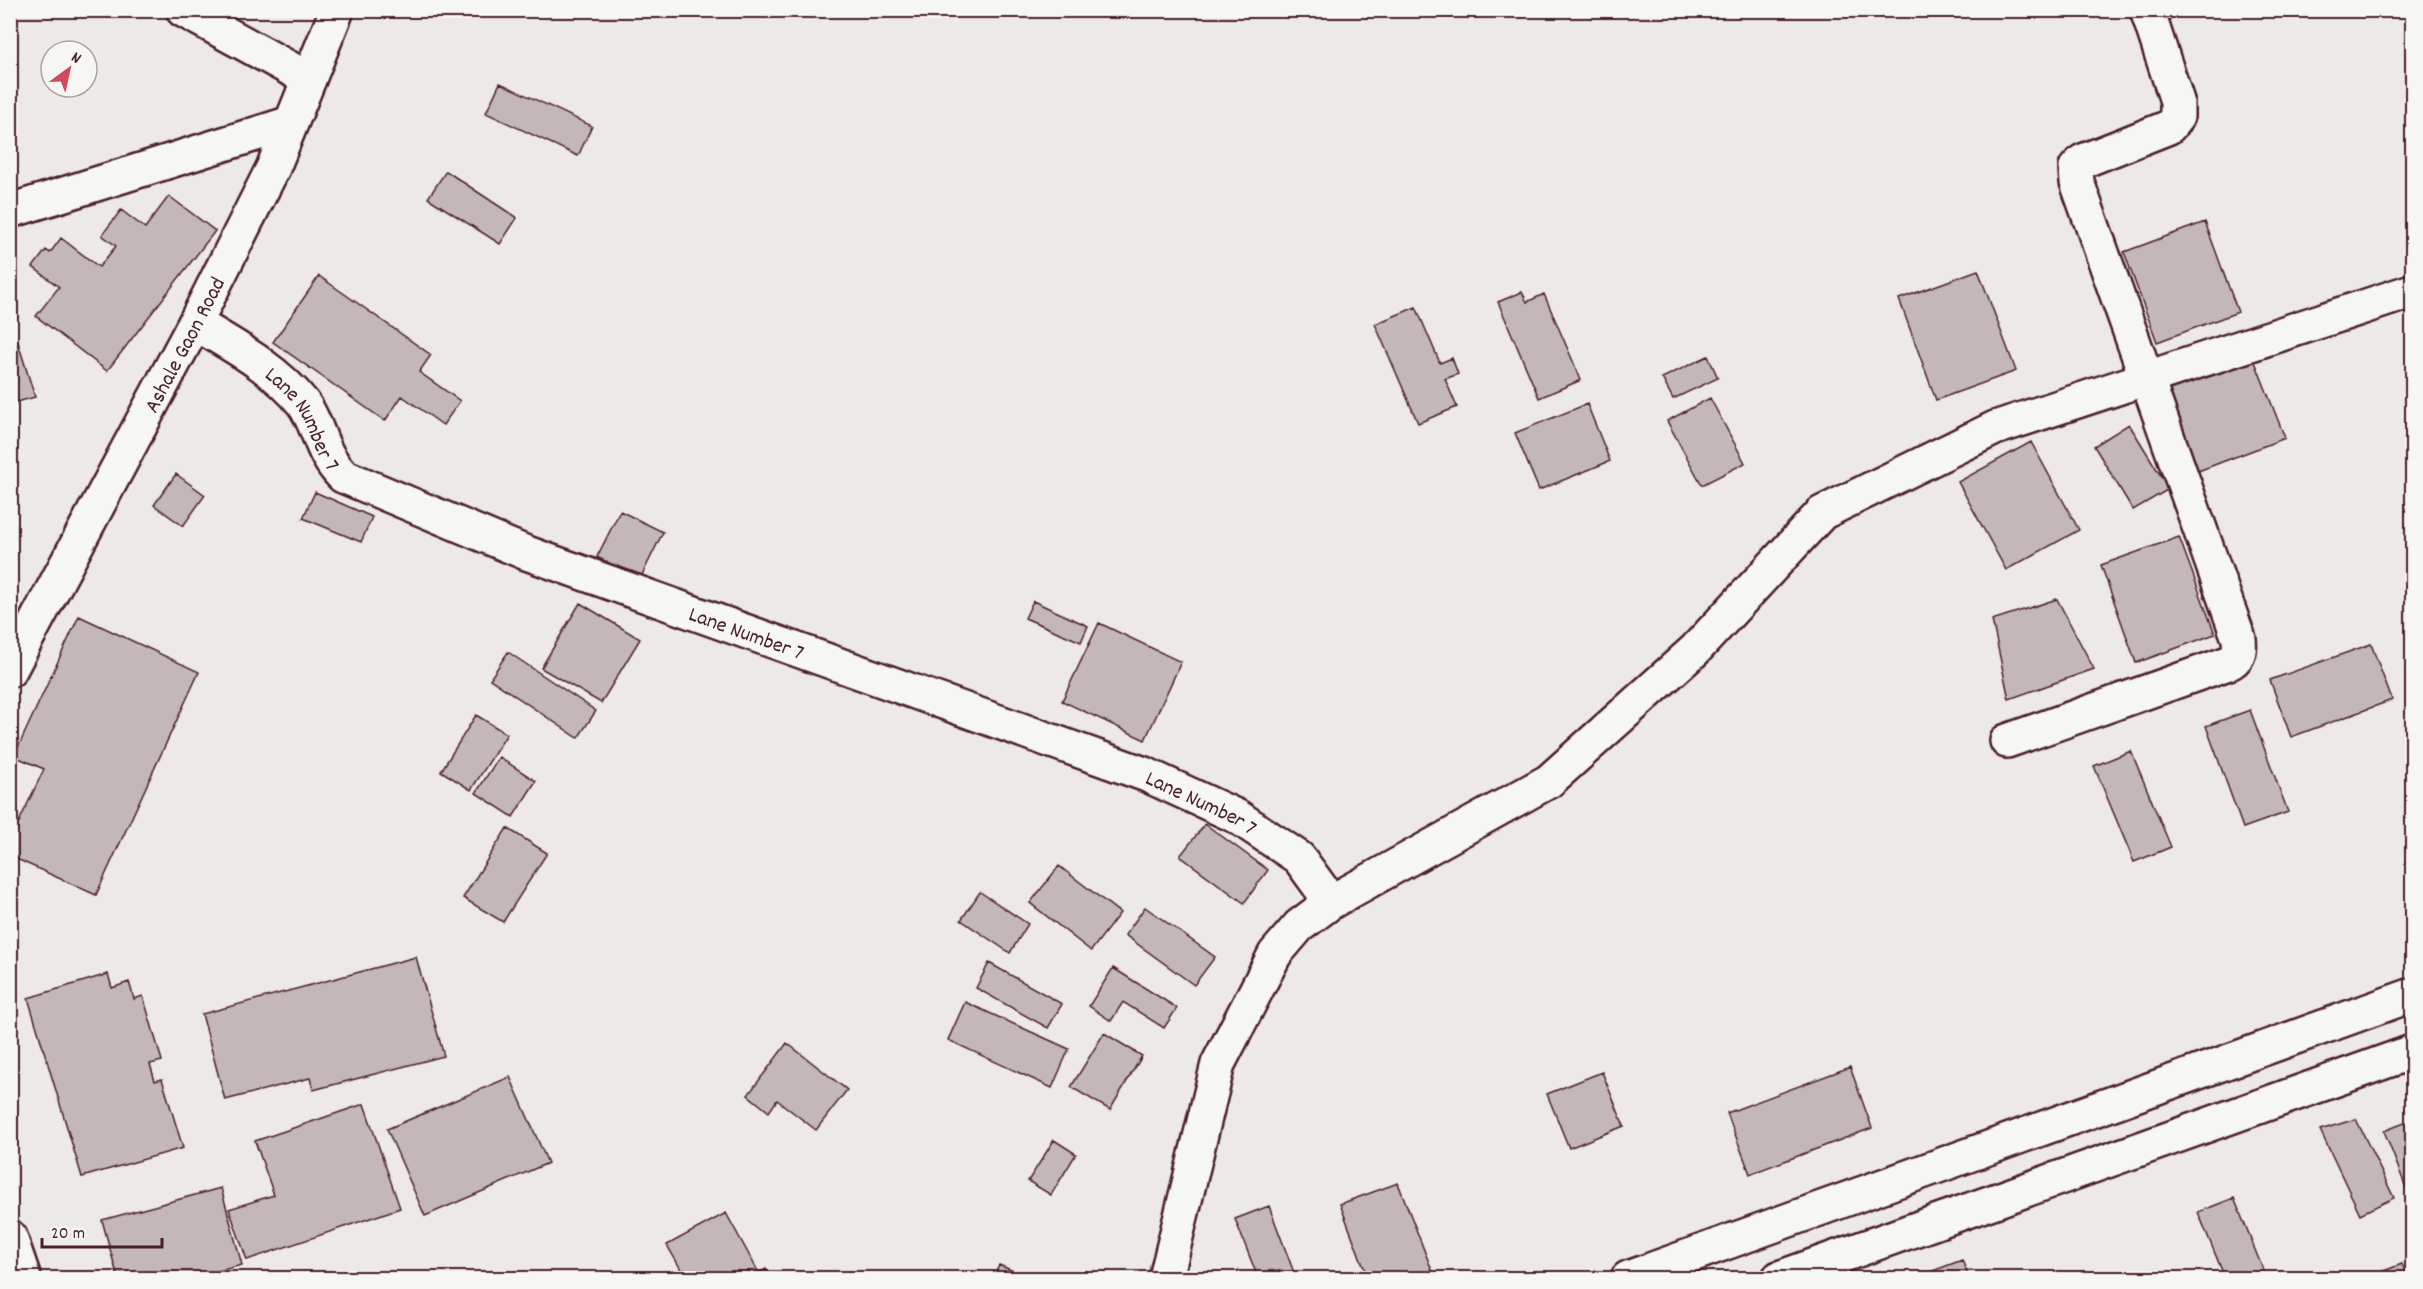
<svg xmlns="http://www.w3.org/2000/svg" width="2423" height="1289" viewBox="0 0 2423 1289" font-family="Dekko,sans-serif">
<rect width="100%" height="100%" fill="#ece9e6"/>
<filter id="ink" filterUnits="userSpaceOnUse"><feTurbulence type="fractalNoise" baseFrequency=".0167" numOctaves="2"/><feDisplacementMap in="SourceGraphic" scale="12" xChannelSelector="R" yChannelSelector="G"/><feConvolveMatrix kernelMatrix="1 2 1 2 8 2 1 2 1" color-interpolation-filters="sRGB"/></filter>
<g filter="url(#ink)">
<path fill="#c4b7b7" stroke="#4a1f2b" stroke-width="1.5" d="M500,83L592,126L578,156L486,113Z
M446,171L517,218L500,244L428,198Z
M169,196L215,231L107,371L36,316L59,287L33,267L46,250L50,253L61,238L99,267L116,246L102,235L121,210L145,228Z
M2205,222L2238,312L2157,342L2124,252Z
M1978,270L2016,371L1936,400L1899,299Z
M319,276L431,355L419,372L460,401L443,425L402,396L385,421L273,342Z
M1522,292L1527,302L1544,294L1581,380L1539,398L1498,302Z
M1416,307L1440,363L1452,358L1458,374L1445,379L1457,407L1418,423L1375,324Z
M10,317L35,397L10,404Z
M2252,354L2285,438L2193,473L2160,389Z
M1708,356L1718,378L1673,399L1662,378Z
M1710,398L1745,463L1702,485L1667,421Z
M1587,404L1610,461L1539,490L1515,433Z
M2129,424L2169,489L2133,510L2094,446Z
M2031,442L2079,530L2006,570L1958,482Z
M176,474L205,495L183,526L154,505Z
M315,492L372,517L361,542L303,518Z
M620,511L663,532L640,579L597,557Z
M2179,537L2215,634L2136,663L2101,565Z
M2057,599L2094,669L2009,699L1992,620Z
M1033,601L1088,626L1081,642L1025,618Z
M580,603L640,639L601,703L541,668Z
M79,616L199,672L96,895L10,856V841L44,769L14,756Z
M1099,623L1181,662L1145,740L1062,701Z
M2371,644L2392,700L2291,737L2270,680Z
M508,652L596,711L578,738L490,679Z
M2250,710L2288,812L2243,828L2206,726Z
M476,715L507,734L471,790L441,771Z
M2131,751L2171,847L2134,862L2094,766Z
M499,757L536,781L513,817L476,793Z
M1205,824L1268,870L1244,903L1180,856Z
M507,828L547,853L503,922L463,898Z
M1059,866L1120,913L1091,951L1030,903Z
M980,892L1028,924L1010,953L961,920Z
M1145,907L1215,957L1194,985L1125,935Z
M416,957L444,1056L313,1090L310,1078L225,1100L202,1014Z
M989,963L1062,1004L1048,1028L976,988Z
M1113,968L1177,1008L1164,1028L1123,1002L1111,1021L1089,1006Z
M108,974L112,988L129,982L134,999L143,996L162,1061L150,1064L155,1081L162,1079L183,1148L82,1177L28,998Z
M965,1002L1069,1049L1052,1088L948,1040Z
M1104,1033L1142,1056L1110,1110L1071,1087Z
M787,1043L847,1090L816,1130L777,1100L769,1112L748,1095Z
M1850,1067L1872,1128L1750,1174L1727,1113Z
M1602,1072L1624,1126L1569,1148L1547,1094Z
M510,1077L548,1163L425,1216L387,1129Z
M364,1104L400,1208L247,1260L229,1209L274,1195L255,1141Z
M2356,1119L2394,1198L2360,1214L2320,1130Z
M2412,1120V1203L2384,1131Z
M1054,1140L1076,1154L1051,1195L1028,1181Z
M1398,1183L1435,1278H1368L1340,1204Z
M221,1188L242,1265L191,1278H118L102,1220Z
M2234,1198L2264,1272L2248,1278H2225L2198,1212Z
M1269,1206L1296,1278H1258L1235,1219Z
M726,1213L759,1273L766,1269L772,1278H686L667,1245Z
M1962,1260L1969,1278H1914Z
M2402,1264L2408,1278H2365Z
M999,1265L1030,1278H994Z"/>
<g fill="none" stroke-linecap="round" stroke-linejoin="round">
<defs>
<g id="minor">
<path d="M183,10L309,79"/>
<path d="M10,211L291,123"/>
<path id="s1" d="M195,323C233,346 275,368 303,403C320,426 319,452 343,476L524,552L1147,775L1238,817L1299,858L1331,902"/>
<path d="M2007,741L2231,662C2240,656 2240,649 2239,639L2077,182L2076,168L2083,161L2169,127L2177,117V101L2147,10"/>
<path d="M1166,1278L1218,1064L1275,954L1299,926L1331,902L1549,781L1695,650L1822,513L1995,428L2412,291"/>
</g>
<g id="tertiary">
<path id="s2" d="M10,670L195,323L273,168L337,10"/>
<path d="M10,1237L24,1278"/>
<path d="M1628,1278L2412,995"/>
<path d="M1779,1278L2412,1052"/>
</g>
</defs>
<use href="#minor" stroke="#4a1f2b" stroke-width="38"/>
<use href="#tertiary" stroke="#4a1f2b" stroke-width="38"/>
<use href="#minor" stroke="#f6f6f2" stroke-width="33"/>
<use href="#tertiary" stroke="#f6f6f2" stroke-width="33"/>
</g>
</g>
<g text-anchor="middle" stroke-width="6" stroke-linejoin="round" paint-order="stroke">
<g font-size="22" fill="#4a1f2b" stroke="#f6f6f2">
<text dy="8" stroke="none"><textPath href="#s2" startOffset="369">Ashale Gaon Road</textPath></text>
<text dy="8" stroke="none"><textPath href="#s1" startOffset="148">Lane Number 7</textPath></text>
<text dy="8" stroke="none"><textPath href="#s1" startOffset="652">Lane Number 7</textPath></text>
<text dy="8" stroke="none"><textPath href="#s1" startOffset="1138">Lane Number 7</textPath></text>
</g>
</g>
<rect width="2423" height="1289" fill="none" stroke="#f6f6f2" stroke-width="36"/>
<rect x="18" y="18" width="2387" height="1253" fill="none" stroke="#4a1f2b" stroke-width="2" filter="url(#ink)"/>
<g transform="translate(69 69) rotate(33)"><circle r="28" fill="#f6f6f2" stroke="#b1a0a2" stroke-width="1.5"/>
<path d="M0-4.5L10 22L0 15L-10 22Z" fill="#d1495b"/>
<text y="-9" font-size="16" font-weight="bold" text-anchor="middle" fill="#4a1f2b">N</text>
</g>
<path d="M42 1238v9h120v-9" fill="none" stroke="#4a1f2b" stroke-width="3"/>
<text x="51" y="1238" font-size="18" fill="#4a1f2b" stroke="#f6f6f2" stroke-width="4.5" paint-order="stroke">20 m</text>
</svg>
